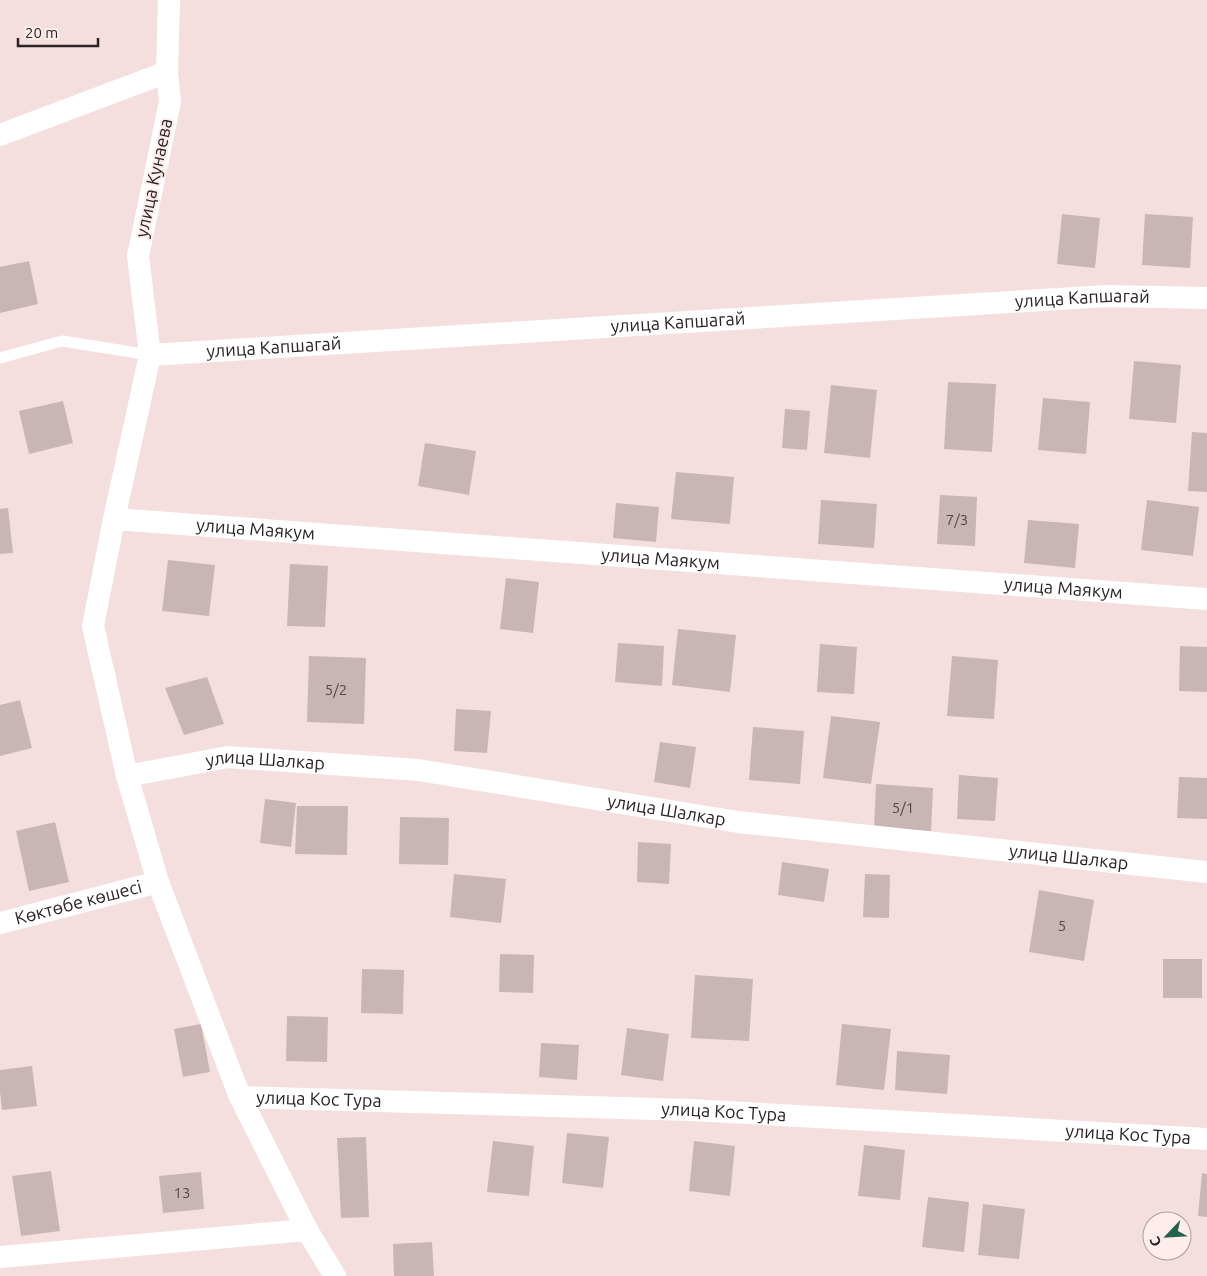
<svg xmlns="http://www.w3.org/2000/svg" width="1207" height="1276" viewBox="0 0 1207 1276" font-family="Ubuntu,sans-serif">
<rect width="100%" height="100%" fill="#f5dede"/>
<path fill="#cab5b5" d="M1062,214L1100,218L1095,268L1057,264Z
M1145,214L1193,217L1190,268L1142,265Z
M29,261L38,304L0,313V267Z
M1134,361L1181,365L1176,423L1129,419Z
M948,382L996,384L992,452L944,449Z
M831,385L877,390L870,458L824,453Z
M1043,398L1090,402L1086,454L1038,450Z
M63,401L73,443L29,454L19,411Z
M785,409L810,411L807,450L782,448Z
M1192,432L1207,433V492L1188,491Z
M425,443L476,451L469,495L418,486Z
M676,472L734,477L730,524L671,519Z
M940,495L977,497L975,546L937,544Z
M821,500L877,504L874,548L818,544Z
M1147,500L1199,507L1193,556L1141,550Z
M616,503L659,507L656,542L613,538Z
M8,508L13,553L0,554V509Z
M1028,520L1079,524L1075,568L1024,563Z
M168,560L215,565L209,616L162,611Z
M290,564L328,566L325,627L287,626Z
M506,578L539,582L533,633L500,629Z
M678,629L736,635L730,692L672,685Z
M618,643L664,646L662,686L615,682Z
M820,644L857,647L854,694L817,692Z
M1180,646L1207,647V692L1179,691Z
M309,656L366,658L364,724L307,722Z
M952,656L998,660L994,719L947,716Z
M207,677L224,724L184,735L165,688Z
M20,700L32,748L0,756V705Z
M456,709L491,711L487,753L454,751Z
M831,716L880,722L871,784L823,778Z
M753,727L804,731L800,784L749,780Z
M660,742L696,747L690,788L654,782Z
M959,775L998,778L995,821L957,819Z
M1179,777L1207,778V819L1177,818Z
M876,784L933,788L931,831L874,828Z
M265,799L296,803L291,847L260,843Z
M297,806H348L347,855L295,854Z
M400,817L449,818L448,865L399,864Z
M55,822L69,882L29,891L16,831Z
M638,842L671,844L669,884L637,882Z
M782,862L829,869L824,902L778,895Z
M454,874L506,879L501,923L450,917Z
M865,874L890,875L889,918L863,917Z
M1039,890L1094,900L1084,961L1029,952Z
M500,954L534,955L533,993L499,992Z
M1163,959H1202V998H1163Z
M362,969L404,970L403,1014L361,1013Z
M695,975L753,979L749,1041L691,1038Z
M287,1016L328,1017L327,1062L286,1061Z
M201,1024L210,1072L183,1077L174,1029Z
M842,1024L891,1029L884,1090L836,1085Z
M627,1028L669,1034L663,1081L621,1075Z
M541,1043L579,1045L577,1080L539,1077Z
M897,1051L950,1055L947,1094L895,1090Z
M32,1066L37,1106L2,1110L0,1092V1070Z
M567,1133L609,1137L603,1188L562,1183Z
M366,1137L369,1217L341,1218L337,1138Z
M493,1141L534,1146L529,1196L487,1192Z
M694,1141L735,1146L730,1196L689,1191Z
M864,1145L905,1150L900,1200L858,1196Z
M51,1171L60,1231L21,1236L12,1176Z
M201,1172L204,1209L163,1213L159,1176Z
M1202,1173L1207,1174V1217L1198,1216Z
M928,1197L969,1202L964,1252L922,1247Z
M983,1204L1025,1209L1019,1259L978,1255Z
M432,1242L434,1276H394L393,1244Z"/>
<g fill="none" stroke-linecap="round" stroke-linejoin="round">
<path stroke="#fff" stroke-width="11" d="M0,358L62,341L150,355"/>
<g stroke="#fff" stroke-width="22">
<path d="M169,0L167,72L170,102L138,256L150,355L114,519L93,626L127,776L158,882L240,1097L307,1230L335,1276"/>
<path d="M0,135L167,72"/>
<path id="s1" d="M150,355L1107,296L1207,298"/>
<path id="s2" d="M114,519L1207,599"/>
<path id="s3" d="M127,776L228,757L418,770L738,822L1207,872"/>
<path id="s4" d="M0,923L158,882"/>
<path id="s5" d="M240,1097L692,1110L1207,1139"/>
<path d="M0,1257L307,1230"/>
</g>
</g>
<g text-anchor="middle" stroke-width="4" stroke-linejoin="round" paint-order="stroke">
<g font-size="15" fill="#544848">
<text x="957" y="525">7/3</text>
<text x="336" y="695">5/2</text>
<text x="903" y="813">5/1</text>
<text x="1062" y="931">5</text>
<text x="182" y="1198">13</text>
</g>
<g font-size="18" fill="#2c2424" stroke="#ffeded">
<text transform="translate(154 178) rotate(-78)" y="6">улица Кунаева</text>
<text dy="6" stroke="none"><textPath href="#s1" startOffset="934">улица Капшагай</textPath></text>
<text dy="6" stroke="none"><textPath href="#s1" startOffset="529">улица Капшагай</textPath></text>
<text dy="6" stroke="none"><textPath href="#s1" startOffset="124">улица Капшагай</textPath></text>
<text dy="6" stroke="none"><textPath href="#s2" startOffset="142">улица Маякум</textPath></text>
<text dy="6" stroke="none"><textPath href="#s2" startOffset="548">улица Маякум</textPath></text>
<text dy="6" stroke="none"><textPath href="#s2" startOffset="952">улица Маякум</textPath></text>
<text dy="6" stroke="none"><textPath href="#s3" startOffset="140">улица Шалкар</textPath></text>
<text dy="6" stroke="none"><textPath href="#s3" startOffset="545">улица Шалкар</textPath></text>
<text dy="6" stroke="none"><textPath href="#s3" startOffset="950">улица Шалкар</textPath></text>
<text dy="6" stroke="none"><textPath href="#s4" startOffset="81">Көктөбе көшесі</textPath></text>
<text dy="6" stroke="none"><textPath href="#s5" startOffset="79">улица Кос Тура</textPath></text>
<text dy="6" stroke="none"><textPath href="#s5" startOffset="484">улица Кос Тура</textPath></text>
<text dy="6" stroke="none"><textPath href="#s5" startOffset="889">улица Кос Тура</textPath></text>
</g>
</g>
<g transform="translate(1167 1236) rotate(245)"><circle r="24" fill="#ffeded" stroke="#ab9d9d"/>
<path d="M0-4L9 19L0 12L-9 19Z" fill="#25624e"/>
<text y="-8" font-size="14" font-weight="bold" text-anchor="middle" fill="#2c2424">С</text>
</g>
<path d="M18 38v8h80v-8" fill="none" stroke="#2c2424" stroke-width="2.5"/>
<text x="25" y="38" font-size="15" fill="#2c2424" stroke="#ffeded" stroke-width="4" paint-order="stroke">20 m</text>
</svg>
